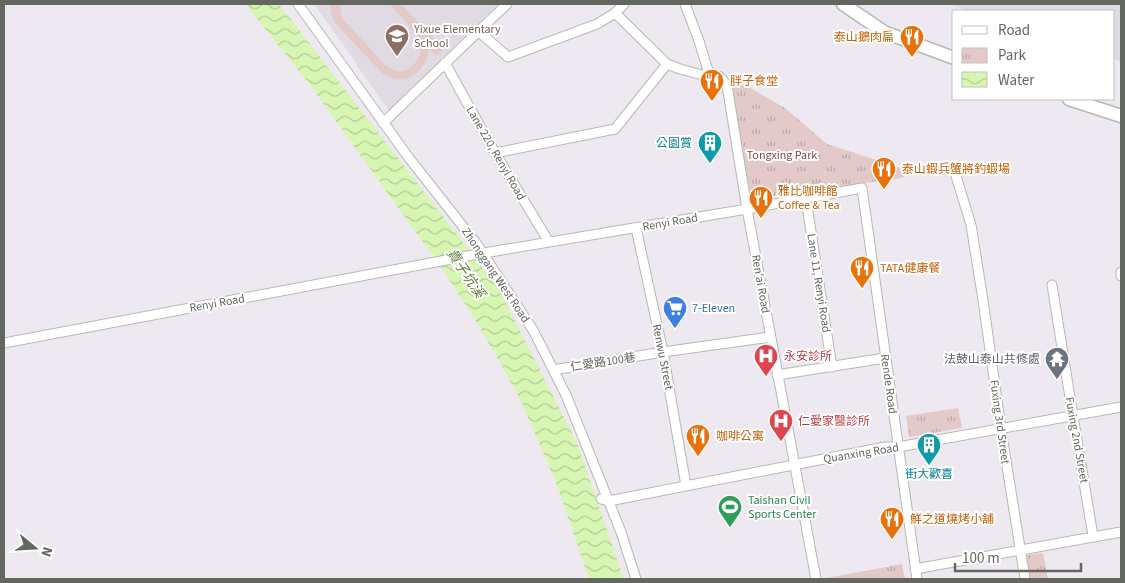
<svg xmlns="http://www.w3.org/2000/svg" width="1125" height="583" viewBox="0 0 1125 583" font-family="'Source Sans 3','Noto Sans TC',sans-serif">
<defs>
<pattern id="park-tufts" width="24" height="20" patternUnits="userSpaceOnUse" patternTransform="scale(1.25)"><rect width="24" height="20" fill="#e4c9c9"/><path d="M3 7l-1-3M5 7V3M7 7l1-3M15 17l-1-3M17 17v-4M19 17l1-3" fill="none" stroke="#bca7a7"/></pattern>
<pattern id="water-waves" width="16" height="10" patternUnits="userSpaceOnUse" patternTransform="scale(1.25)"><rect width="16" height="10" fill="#d8f6b3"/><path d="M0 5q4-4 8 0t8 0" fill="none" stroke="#b3cb95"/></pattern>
</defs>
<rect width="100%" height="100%" fill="#eee9f0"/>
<path fill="#e0dae3" d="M314,4H498L389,110L357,66V64Z
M952,4H1121V62L1114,59V11H966Z"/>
<path fill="url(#park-tufts)" d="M733,78L785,108L827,144L904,169L908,173V175L901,178L758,198L750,193L729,82Z
M958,408L962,428L909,437L906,416Z
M1043,553L1048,579H1030L1026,555Z
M902,564L905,579H821Z"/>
<path fill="#e4c9c9" d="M330,4H340L341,14L344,20L385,65C390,68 394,71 400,71C414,71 425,53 419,40C415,30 397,12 389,4H401L443,49L436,56L429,49C427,64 416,79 399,79C393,79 388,76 383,74L335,23L331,13Z"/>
<path fill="url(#water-waves)" d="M245,4H279L499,289L577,443L624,579H589L555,480L519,397L479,326L445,273L307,81Z"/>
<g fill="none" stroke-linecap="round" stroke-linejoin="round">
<defs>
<path id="street" d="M298,4L409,158L476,243L533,330L566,395L621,532L636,579
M685,4L699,41L710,77
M615,13L667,64L680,69L710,77L719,76L727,85L747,209L816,579
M478,31L508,57L597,24L615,13L624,4
M445,63L495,153L549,242
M383,123L507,4
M495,153L615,129L667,64
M956,176L971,225L983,300L1001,429L1025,579
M806,199L832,367
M636,228L663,352L686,486
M1121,272V276
M1052,285L1073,416L1093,536
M4,343L478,254L747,209L862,188L917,579
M553,370L663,352L770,337
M777,375L885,358
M601,499L609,501L885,447H898L1121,407
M915,569L1121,532"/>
<path id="secondary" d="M843,4L884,32L954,58
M1069,99L1121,116"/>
</defs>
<use href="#street" stroke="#b5b9b4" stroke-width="11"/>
<use href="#secondary" stroke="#b5b9b3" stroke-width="15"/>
<use href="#street" stroke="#fff" stroke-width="9"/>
<use href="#secondary" stroke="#fff" stroke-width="12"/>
</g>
<defs>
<symbol id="school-pin" viewBox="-11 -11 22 30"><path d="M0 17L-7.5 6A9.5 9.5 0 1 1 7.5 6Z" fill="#8d6e63" stroke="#fff"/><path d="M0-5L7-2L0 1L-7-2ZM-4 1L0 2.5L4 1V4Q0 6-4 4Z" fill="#fff"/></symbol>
<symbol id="restaurant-pin" viewBox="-11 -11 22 30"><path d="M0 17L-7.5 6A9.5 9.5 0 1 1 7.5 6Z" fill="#e8710a" stroke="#fff"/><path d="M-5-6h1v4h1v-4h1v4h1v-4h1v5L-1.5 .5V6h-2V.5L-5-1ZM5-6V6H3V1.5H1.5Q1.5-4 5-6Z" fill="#fff"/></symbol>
<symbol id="building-pin" viewBox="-11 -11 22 30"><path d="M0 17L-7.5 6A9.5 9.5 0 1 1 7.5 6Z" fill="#0f9aa8" stroke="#fff"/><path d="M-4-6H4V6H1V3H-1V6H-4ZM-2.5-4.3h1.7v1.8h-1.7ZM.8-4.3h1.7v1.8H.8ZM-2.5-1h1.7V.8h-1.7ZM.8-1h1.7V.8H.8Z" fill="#fff"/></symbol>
<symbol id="supermarket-pin" viewBox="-11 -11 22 30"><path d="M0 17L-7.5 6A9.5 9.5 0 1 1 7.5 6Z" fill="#3f7fe0" stroke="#fff"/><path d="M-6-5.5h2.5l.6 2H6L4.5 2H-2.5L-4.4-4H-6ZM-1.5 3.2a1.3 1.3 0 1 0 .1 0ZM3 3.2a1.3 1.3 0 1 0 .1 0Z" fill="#fff"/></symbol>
<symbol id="hospital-pin" viewBox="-11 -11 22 30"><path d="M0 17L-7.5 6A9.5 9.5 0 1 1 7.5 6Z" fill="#e0444e" stroke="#fff"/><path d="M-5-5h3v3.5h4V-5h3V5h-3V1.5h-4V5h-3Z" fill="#fff"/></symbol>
<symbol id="temple-pin" viewBox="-11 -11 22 30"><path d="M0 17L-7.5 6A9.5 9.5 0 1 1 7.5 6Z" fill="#6b7280" stroke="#fff"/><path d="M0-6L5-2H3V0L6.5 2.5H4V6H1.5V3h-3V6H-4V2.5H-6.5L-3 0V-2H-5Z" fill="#fff"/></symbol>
<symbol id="stadium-pin" viewBox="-11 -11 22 30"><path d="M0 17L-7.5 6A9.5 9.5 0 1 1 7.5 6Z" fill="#2e9e5b" stroke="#fff"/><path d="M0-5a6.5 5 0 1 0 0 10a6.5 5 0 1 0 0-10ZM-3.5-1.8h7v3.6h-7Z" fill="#fff"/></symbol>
</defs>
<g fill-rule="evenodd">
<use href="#school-pin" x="383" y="22" width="28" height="38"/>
<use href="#restaurant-pin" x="898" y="23" width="28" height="38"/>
<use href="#restaurant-pin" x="698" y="67" width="28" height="38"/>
<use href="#building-pin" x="696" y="129" width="28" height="38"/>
<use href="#restaurant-pin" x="870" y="155" width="28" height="38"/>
<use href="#restaurant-pin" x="747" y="184" width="28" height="38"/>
<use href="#restaurant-pin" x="848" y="254" width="28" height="38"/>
<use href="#supermarket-pin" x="661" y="294" width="28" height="38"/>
<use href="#hospital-pin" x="752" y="342" width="28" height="38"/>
<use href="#temple-pin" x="1043" y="345" width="28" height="38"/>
<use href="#hospital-pin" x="767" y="407" width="28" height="38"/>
<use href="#restaurant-pin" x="684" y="422" width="28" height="38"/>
<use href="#building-pin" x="915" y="431" width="28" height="38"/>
<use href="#stadium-pin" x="716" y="493" width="28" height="38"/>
<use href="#restaurant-pin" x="878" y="505" width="28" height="38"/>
</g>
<g text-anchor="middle" stroke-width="4" stroke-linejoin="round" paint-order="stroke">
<g font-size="12" fill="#785e54" stroke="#fff" text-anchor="start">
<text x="414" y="33">Yixue Elementary<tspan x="414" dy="14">School</tspan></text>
</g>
<g font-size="12" fill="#c56008" stroke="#fff" text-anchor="start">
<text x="894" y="41" text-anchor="end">泰山鵝肉扁</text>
<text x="730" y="85">胖子食堂</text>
<text x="902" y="173">泰山蝦兵蟹將釣蝦場</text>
<text x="778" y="195">雅比咖啡館<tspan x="778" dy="14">Coffee &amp; Tea</tspan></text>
<text x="880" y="272">TATA健康餐</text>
<text x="716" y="440">咖啡公寓</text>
<text x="910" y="523">鮮之道燒烤小舖</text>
</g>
<g font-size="12" fill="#0d838f" stroke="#fff" text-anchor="end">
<text x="692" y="147">公園賞</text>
<text x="929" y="478" text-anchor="middle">街大歡喜</text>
</g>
<g font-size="12" fill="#636760" stroke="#fff">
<text transform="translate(496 153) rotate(60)" y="4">Lane 220, Renyi Road</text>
<text transform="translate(670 222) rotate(-10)" y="4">Renyi Road</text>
<text transform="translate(496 275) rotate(56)" y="4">Zhonggang West Road</text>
<text transform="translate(819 283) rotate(81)" y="4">Lane 11, Renyi Road</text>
<text transform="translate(761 284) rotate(80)" y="4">Ren'ai Road</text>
<text transform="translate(217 303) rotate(-10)" y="4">Renyi Road</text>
<text transform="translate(663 357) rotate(79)" y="4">Renwu Street</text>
<text transform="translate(603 362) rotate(-9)" y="4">仁愛路100巷</text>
<text transform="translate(889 384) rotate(82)" y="4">Rende Road</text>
<text transform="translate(1000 422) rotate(82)" y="4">Fuxing 3rd Street</text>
<text transform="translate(1077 440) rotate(80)" y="4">Fuxing 2nd Street</text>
<text transform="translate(861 453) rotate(-9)" y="4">Quanxing Road</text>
</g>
<g font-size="12" fill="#854541" stroke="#fff">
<text x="782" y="159">Tongxing Park</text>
</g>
<g font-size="12" fill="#366cbe" stroke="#fff" text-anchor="start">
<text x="692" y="312">7-Eleven</text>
</g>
<g font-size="12" fill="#be3a42" stroke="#fff" text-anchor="start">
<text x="784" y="360">永安診所</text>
<text x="798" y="425">仁愛家醫診所</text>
</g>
<g font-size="12" fill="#5b616d" stroke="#fff" text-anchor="end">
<text x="1040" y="363">法鼓山泰山共修處</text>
</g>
<g font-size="12" fill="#27864d" stroke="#fff" text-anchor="start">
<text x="748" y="504">Taishan Civil<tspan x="748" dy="14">Sports Center</tspan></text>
</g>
<g font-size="14" font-style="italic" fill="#5c7e3e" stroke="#fff">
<text transform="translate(466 273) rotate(56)" y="5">貴子坑溪</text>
</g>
</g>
<rect width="1125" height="583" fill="none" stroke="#636760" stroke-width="10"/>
<rect x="952" y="10" width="162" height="90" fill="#ffffff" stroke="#c1c2bf"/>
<rect x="962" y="26" width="25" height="8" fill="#ffffff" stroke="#c1c2bf"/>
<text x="998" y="35" font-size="15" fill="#636760">Road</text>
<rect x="962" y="48" width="25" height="15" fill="url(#park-tufts)" stroke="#c1c2bf"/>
<text x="998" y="60" font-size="15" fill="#636760">Park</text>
<rect x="962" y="72" width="25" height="15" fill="url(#water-waves)" stroke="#c1c2bf"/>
<text x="998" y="85" font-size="15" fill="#636760">Water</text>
<g transform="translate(35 548) rotate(108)" stroke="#ffffff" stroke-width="4" paint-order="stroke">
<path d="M0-4L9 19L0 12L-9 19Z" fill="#636760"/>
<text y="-8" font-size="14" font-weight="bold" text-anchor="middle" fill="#636760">N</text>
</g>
<path d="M955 563v8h126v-8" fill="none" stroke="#636760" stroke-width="2.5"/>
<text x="962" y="563" font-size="15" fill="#636760" stroke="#ffffff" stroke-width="4" paint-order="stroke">100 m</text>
</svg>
